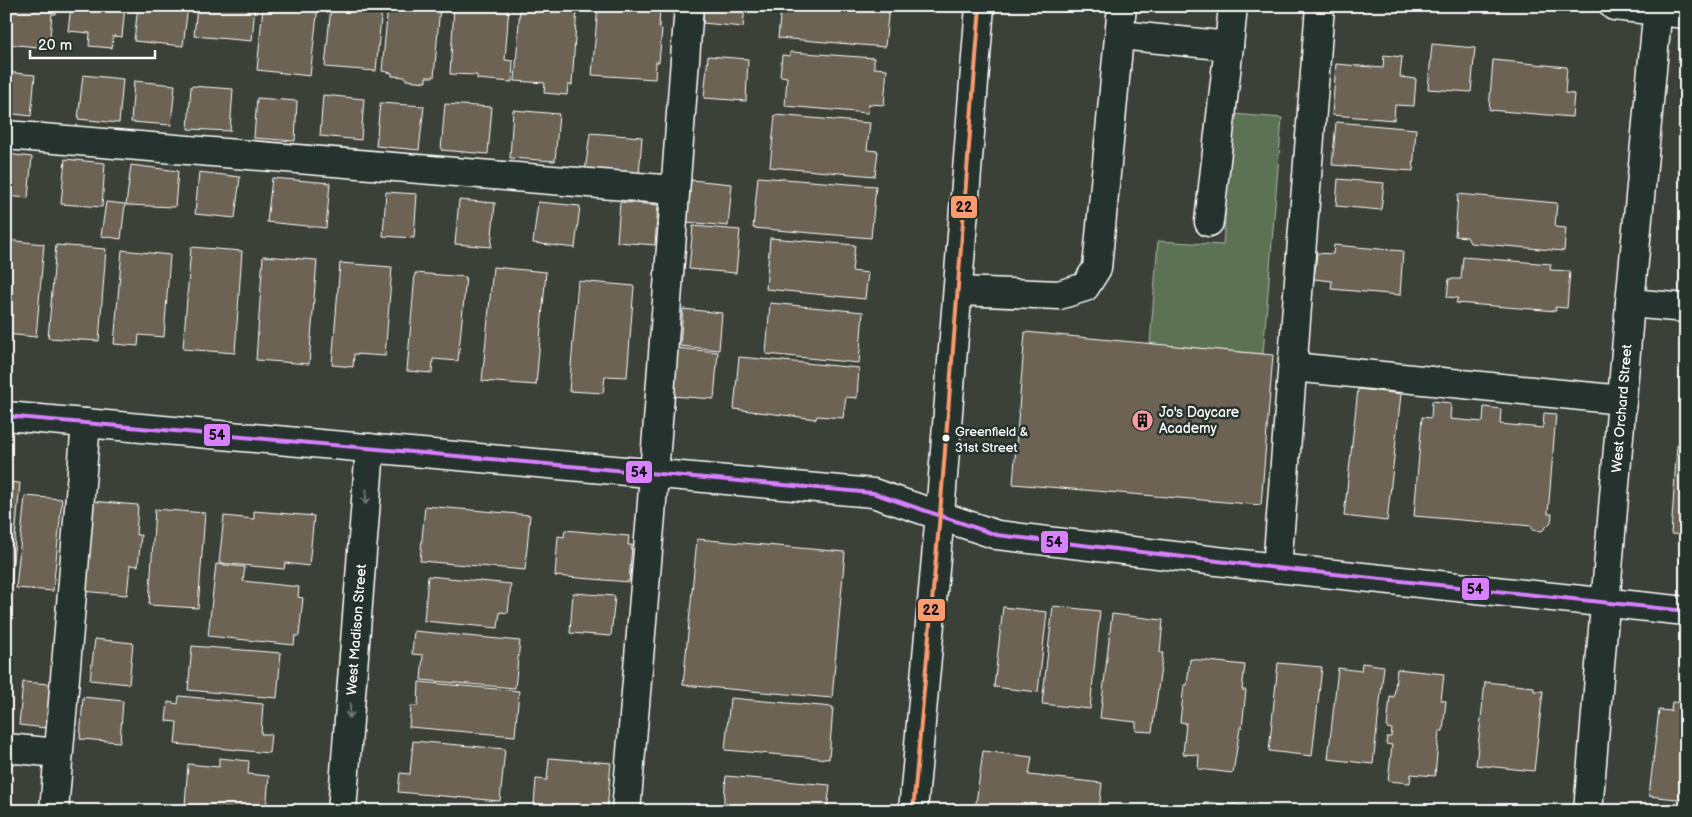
<svg xmlns="http://www.w3.org/2000/svg" width="1692" height="817" viewBox="0 0 1692 817" font-family="'Balsamiq Sans',sans-serif">
<rect width="100%" height="100%" fill="#3b4139"/>
<filter id="ink" filterUnits="userSpaceOnUse"><feTurbulence type="fractalNoise" baseFrequency=".02" numOctaves="2"/><feDisplacementMap in="SourceGraphic" scale="10" xChannelSelector="R" yChannelSelector="G"/><feConvolveMatrix kernelMatrix="1 2 1 2 8 2 1 2 1" color-interpolation-filters="sRGB"/></filter>
<g filter="url(#ink)">
<path fill="#5d7154" stroke="#aeb8aa" d="M1233,114L1282,118L1263,354L1150,344L1158,241L1223,245Z"/>
<path fill="#6c6355" stroke="#fff" d="M6,6H57L56,14H52L49,48L6,44Z
M71,6H125L122,37L113,36L112,48L89,46L90,33L68,31Z
M138,6H188L183,46L134,41Z
M197,6H255L252,41L194,36Z
M263,6H318L310,76L257,70Z
M331,6H382L376,71L325,67Z
M388,6H440L434,77H426V82L406,80V77L392,76V73L382,71Z
M454,6H509L505,60L513,61L512,82L477,79V75L450,74Z
M520,6H577L572,85H568L567,95L544,93L545,83L515,81Z
M598,6H660L659,28L662,29L659,62H656L655,79L592,75Z
M704,6H745L743,27L703,23Z
M781,6H889L885,47L778,38Z
M1432,44L1475,48L1471,92L1428,89Z
M790,52L874,58V68L887,69L884,105L869,104L868,113L785,106L787,77L780,76L782,55L790,56Z
M1384,55L1402,57L1400,77L1416,79L1414,106L1395,105L1394,120L1332,115L1336,64L1383,68Z
M708,56L748,59L746,101L704,98Z
M1493,60L1567,67L1565,93L1574,94L1572,117L1489,110Z
M6,72L35,75L31,116L6,113Z
M83,75L123,79L119,123L78,119Z
M134,81L175,85L171,125L131,122Z
M191,86L233,89L230,131L188,129Z
M323,95L364,99L361,140L320,136Z
M257,98L297,101L295,141L254,138Z
M380,103L424,106L419,150L376,146Z
M445,104L492,107L488,154L441,150Z
M513,110L559,114L555,161L510,158Z
M775,115L870,123L867,150L878,151L875,176L770,167Z
M1336,122L1416,129L1413,171L1332,165Z
M590,133L642,137L639,175L585,172Z
M6,154L32,157L28,198L6,196Z
M65,159L105,163L102,207L61,204Z
M131,165L178,171L175,207L126,205Z
M199,172L240,177L235,218L195,214Z
M758,177L876,186L871,238L753,228Z
M272,178L330,183L326,228L267,222Z
M1338,179L1384,183L1381,210L1336,206Z
M691,180L732,184L728,226L687,222Z
M386,192L417,194L414,238L383,236Z
M1458,194L1557,203L1555,227L1566,228L1564,251L1470,243L1467,237L1455,236Z
M459,200L495,203L491,247L455,244Z
M106,202L125,204L121,239L101,236Z
M538,202L580,206L575,248L533,243Z
M620,202L658,205L655,245L617,242Z
M693,226L740,230L736,273L689,269Z
M770,238L855,245L852,271L868,273L865,299L766,289Z
M6,240L44,244L36,337L6,334Z
M56,245L106,249L99,341L48,338Z
M1334,245L1403,251L1400,295L1331,289L1332,281L1314,279L1317,253L1333,254Z
M191,247L242,251L235,353L183,349Z
M122,250L170,255L164,337L139,335L138,346L114,344Z
M263,256L317,260L309,364L256,360Z
M1463,257L1551,264L1550,270L1570,271L1567,308L1555,307L1556,311L1456,303L1458,298L1447,297L1449,279H1461Z
M340,263L392,267L385,356L354,354L353,367L332,365Z
M493,267L546,272L536,385L482,381Z
M415,273L466,277L458,361L433,359L432,373L407,371Z
M578,281L634,286L627,377L605,376L603,393L569,391Z
M770,303L863,312L859,363L766,354Z
M683,309L722,313L719,350L680,346Z
M1025,332L1273,355L1261,505L1013,484Z
M675,348L718,352L714,399L671,396Z
M739,357L859,368L857,398L846,397L843,418L817,416L816,419L734,409Z
M1358,389L1401,394L1387,521L1344,516Z
M1432,401L1451,403L1450,419L1483,422L1484,407L1501,409L1500,424L1543,428L1544,413L1556,414L1548,514H1552L1551,522L1542,531L1532,530V526L1414,516L1422,417L1431,418Z
M1677,445H1686V535L1671,534Z
M6,482L20,483L11,584H6Z
M25,496L62,499L53,591L16,588Z
M89,501L138,505L136,535H141L138,566L130,565L127,595L81,591Z
M425,506L530,515L525,570L420,561Z
M155,509L205,513L198,608L149,605Z
M254,511L314,516L309,566L285,563L284,569L219,563L224,516L254,519Z
M565,530L629,536L628,545H632L629,582L555,576L558,536L564,537Z
M697,539L845,552L832,698L683,685Z
M216,564L245,567L243,581L299,587L298,597L303,598L299,636H295L294,645L208,636Z
M428,576L511,584L508,613L500,612L498,628L424,621Z
M573,593L615,596L611,636L570,633Z
M1053,606L1100,611L1090,709L1042,704Z
M1003,607L1047,612L1038,692L994,687Z
M1112,614L1163,620L1160,653H1163L1152,732L1136,731V722L1100,718Z
M414,631L520,641L515,688L421,680L423,655L412,654Z
M95,639L133,643L129,684L90,680Z
M192,646L281,653L277,698L188,690Z
M1190,659L1245,665L1242,690H1246L1242,728H1240L1233,773L1198,769L1199,755L1183,754L1186,723L1180,722L1184,685H1187Z
M1278,663L1322,667L1312,756L1269,751Z
M1362,663L1384,666L1373,764L1328,759L1338,668L1361,671Z
M1397,669L1444,674L1441,700L1446,701L1443,731H1439L1435,776L1411,774L1410,783L1388,781L1392,745L1386,744L1387,737H1391L1392,729L1387,728L1390,696L1394,697Z
M23,682L50,684L46,728L19,725Z
M419,682L519,691L515,736L409,727L411,706H418Z
M1485,682L1534,687V691H1543L1534,771L1476,765Z
M179,696L263,704L261,734H271L269,753L175,744L177,722L166,721L168,702L178,704Z
M83,697L123,701L120,742L80,739Z
M730,698L833,707L829,759L725,750Z
M1672,702L1686,703V800L1649,796L1659,710L1671,711Z
M413,741L505,749L500,801L398,792L400,773L410,774Z
M983,751L1032,757L1029,775L1102,783L1099,811H975Z
M219,758L249,761L248,774L269,776L266,811L185,805L188,764L219,767Z
M549,758L611,763L607,811L534,805L536,779L547,780Z
M726,776L830,785L827,811H723Z
M1205,802L1256,807V811H1204Z
M411,804L482,811H410Z"/>
<g fill="none" stroke-linecap="round" stroke-linejoin="round">
<defs>
<g id="minor">
<path d="M1614,6L1686,14"/>
<path d="M1120,35L1229,46L1233,6"/>
<path d="M6,135L674,190"/>
<path d="M1209,222L1229,46"/>
<path d="M958,291L1059,295L1085,287L1097,268L1122,6"/>
<path d="M1630,303L1686,308"/>
<path d="M1293,367L1622,400"/>
<path d="M6,416L873,493L997,535L1277,568L1686,611"/>
<path d="M1277,568L1320,6"/>
<path d="M6,748L58,753"/>
<path d="M54,811L86,423"/>
<path id="s1" d="M342,811L370,448"/>
<path d="M626,811L651,515L689,6"/>
<path id="s2" d="M1588,811L1630,303L1658,6"/>
</g>
<path id="major" d="M913,811L940,514L980,6"/>
</defs>
<use href="#minor" stroke="#fff" stroke-width="31"/>
<use href="#major" stroke="#fff" stroke-width="31"/>
<use href="#minor" stroke="#26332d" stroke-width="28"/>
<use href="#major" stroke="#26332d" stroke-width="28"/>
<defs>
<path id="bus-1" d="M6,416L873,493L997,535L1277,568L1686,611"/>
<path id="bus-2" d="M913,811L940,514L980,6"/>
</defs>
<use href="#bus-1" stroke="#26332d" stroke-width="8"/>
<use href="#bus-2" stroke="#26332d" stroke-width="8"/>
<use href="#bus-1" stroke="#d880ff" stroke-width="4"/>
<use href="#bus-2" stroke="#fc9b6d" stroke-width="4"/>
</g>
<defs><path id="oneway-shaft" d="M-6 0H5M1.5-3L5.5 0L1.5 3" fill="none" stroke-width="1.6" stroke-linecap="round" stroke-linejoin="round" transform="scale(1.25)"/></defs>
<g stroke="#727a76">
<use href="#oneway-shaft" transform="translate(366 497) rotate(94)"/>
<use href="#oneway-shaft" transform="translate(350 711) rotate(94)"/>
</g>
</g>
<defs>
<symbol id="building-disc" viewBox="-11 -11 22 22"><circle r="9.5" fill="#ff9aa2" stroke="#26332d"/><path d="M-4-6H4V6H1V3H-1V6H-4ZM-2.5-4.3h1.7v1.8h-1.7ZM.8-4.3h1.7v1.8H.8ZM-2.5-1h1.7V.8h-1.7ZM.8-1h1.7V.8H.8Z" fill="#111"/></symbol>
</defs>
<g fill-rule="evenodd">
<use href="#building-disc" x="1130" y="408" width="25" height="25"/>
</g>
<circle fill="#fff" stroke="#26332d" stroke-width="2" cx="946" cy="438" r="4.5"/>
<g text-anchor="middle" stroke-width="5" stroke-linejoin="round" paint-order="stroke">
<g font-size="13" fill="#fff" stroke="#26332d" text-anchor="start">
<text x="955" y="436">Greenfield &amp;<tspan x="955" dy="16">31st Street</tspan></text>
</g>
<g font-size="14" fill="#fff" stroke="#26332d">
<text dy="5" stroke="none"><textPath href="#s2" startOffset="404">West Orchard Street</textPath></text>
<text dy="5" stroke="none"><textPath href="#s1" startOffset="182">West Madison Street</textPath></text>
</g>
<g font-size="14" fill="#fff" stroke="#26332d" text-anchor="start">
<text x="1159" y="417">Jo's Daycare<tspan x="1159" dy="16">Academy</tspan></text>
</g>
</g>
<g stroke="#26332d" stroke-width="2">
<rect x="950" y="195" width="28" height="24" rx="5" fill="#fc9b6d"/>
<rect x="203" y="423" width="28" height="24" rx="5" fill="#d880ff"/>
<rect x="625" y="460" width="28" height="24" rx="5" fill="#d880ff"/>
<rect x="1040" y="530" width="29" height="24" rx="5" fill="#d880ff"/>
<rect x="1461" y="577" width="29" height="24" rx="5" fill="#d880ff"/>
<rect x="917" y="598" width="29" height="24" rx="5" fill="#fc9b6d"/>
</g>
<g font-size="14" text-anchor="middle" font-weight="bold" fill="#111">
<text x="964" y="212">22</text>
<text x="217" y="440">54</text>
<text x="639" y="477">54</text>
<text x="1054" y="547">54</text>
<text x="1475" y="594">54</text>
<text x="931" y="615">22</text>
</g>
<rect width="1692" height="817" fill="none" stroke="#26332d" stroke-width="25"/>
<rect x="12" y="12" width="1667" height="792" fill="none" stroke="#fff" stroke-width="2" filter="url(#ink)"/>
<path d="M30 50v8h125v-8" fill="none" stroke="#ffffff" stroke-width="2.5"/>
<text x="38" y="50" font-size="15" fill="#ffffff" stroke="#26332d" stroke-width="4" paint-order="stroke">20 m</text>
</svg>
